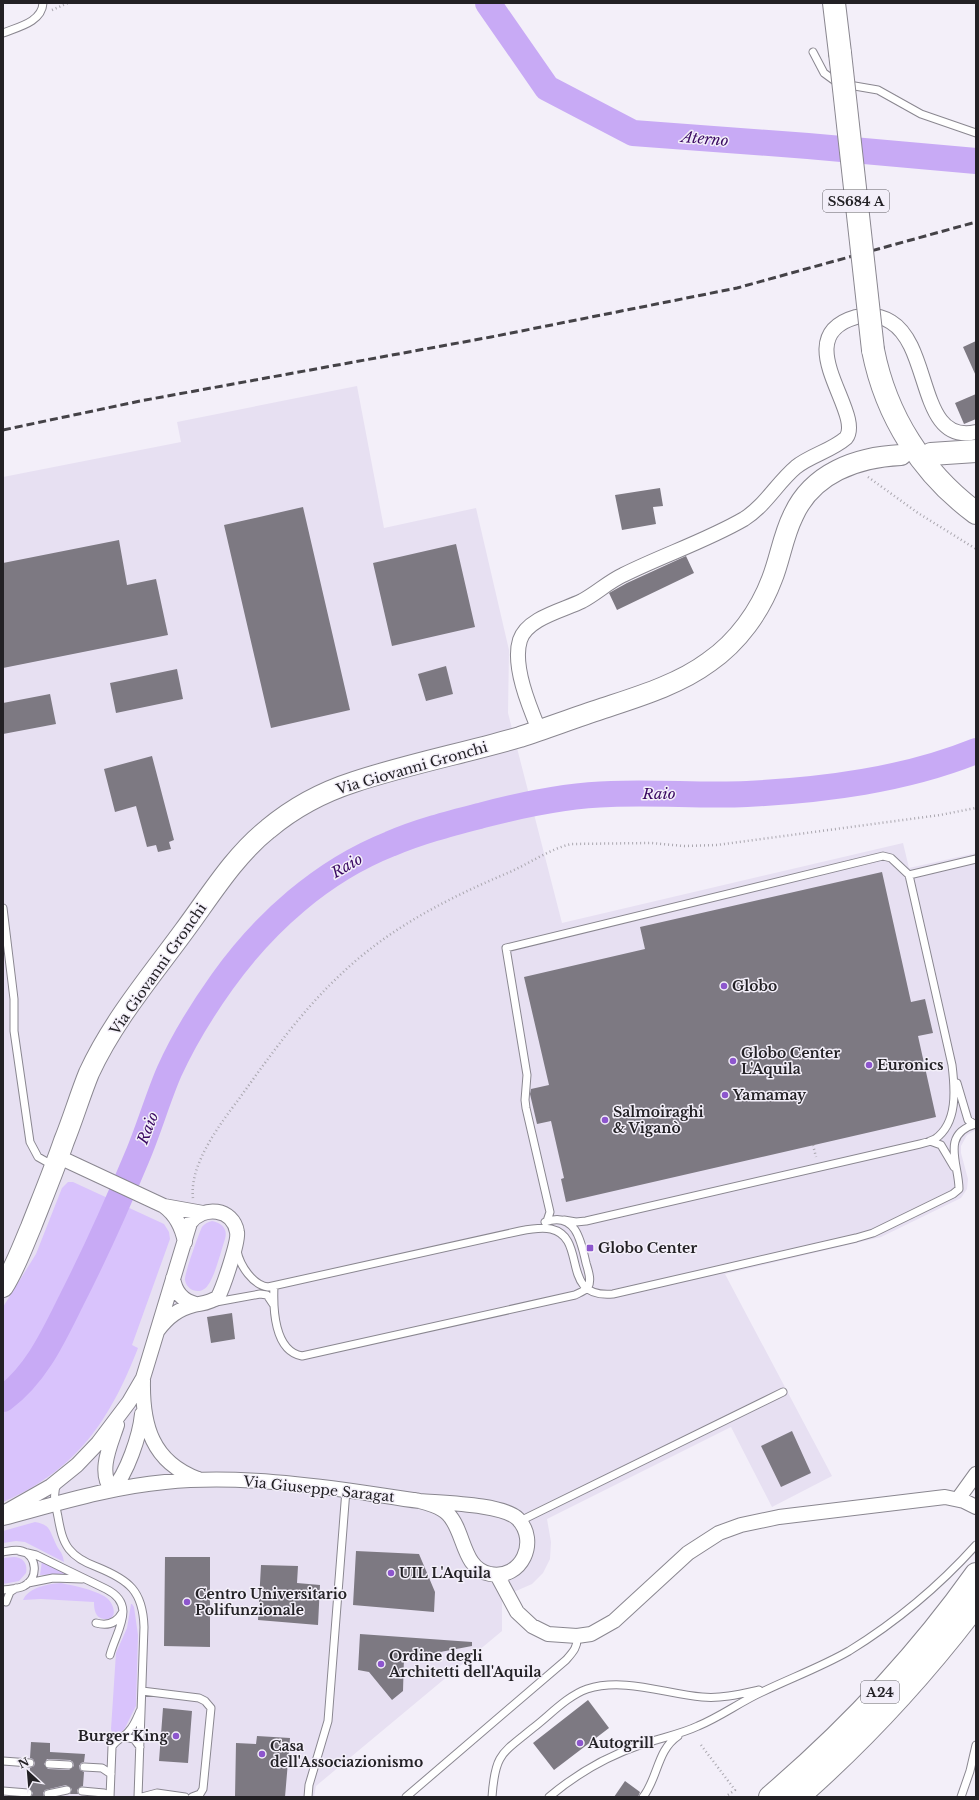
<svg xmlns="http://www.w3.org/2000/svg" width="979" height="1800" viewBox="0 0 979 1800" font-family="'Libre Baskerville',serif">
<rect width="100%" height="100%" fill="#f3eff9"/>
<path fill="#e7e0f2" d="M357,386L384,528L476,508L509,650L508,713L562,923L903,843L909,868L976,853V1130L967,1135L961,1146V1153L968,1179L967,1189L961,1198L881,1237L725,1274L832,1476L772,1507L731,1427L547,1519L551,1542L550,1559L543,1573L532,1584L502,1597V1631L316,1786L314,1797H3V477L181,442L177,422Z"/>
<path fill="#d9c3fc" d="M68,1182H73L164,1224L169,1232L170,1239L132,1345L138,1348C110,1420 77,1470 3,1502V1307L36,1254L62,1188Z
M212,1221C222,1223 228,1229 225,1239C221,1251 215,1276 208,1285C202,1295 187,1292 185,1280C184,1275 199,1233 202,1227C204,1224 208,1222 212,1221Z
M35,1522C50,1525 49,1529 55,1542C59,1552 62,1550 64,1562L25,1542L16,1541L3,1543V1531Z
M14,1557C23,1557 28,1564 26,1573L19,1581L3,1584V1558Z
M42,1561L67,1573L66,1574L40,1575Z
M61,1583C75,1586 91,1589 104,1596C115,1602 119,1621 104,1619C95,1618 94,1609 94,1602L41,1599L23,1600C29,1587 48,1584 61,1583Z
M131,1604H132L134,1607L138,1635L136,1706L124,1730L116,1735L112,1733L111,1729L116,1653L127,1628Z"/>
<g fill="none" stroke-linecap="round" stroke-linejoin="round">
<path stroke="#c8aaf5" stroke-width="26" d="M488,3L547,88L633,133L808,146L976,161
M3,1399C37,1374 54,1335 72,1299C96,1252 117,1205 137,1157C149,1129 157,1100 169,1072C183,1041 202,1010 222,982C264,923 322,871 390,844C420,831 452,823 483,815C525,804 567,795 611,794C656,792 702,796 747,794C824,790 904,780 976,751"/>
</g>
<path fill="#7d7982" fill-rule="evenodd" d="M976,341V376L963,347Z
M976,394V419L964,424L955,403Z
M660,488L663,506L653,507L656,524L622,530L615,495Z
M303,507L350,710L271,728L224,525Z
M119,540L127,585L156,579L168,635L3,668V563Z
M456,544L475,627L392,646L373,563Z
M686,556L694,573L617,610L609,593L627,583Z
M446,666L453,694L426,701L418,674Z
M177,669L183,699L116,713L110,683Z
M50,694L56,724L3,734V703Z
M152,756L174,840L169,842L171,849L158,852L156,845L147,847L136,806L115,812L104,769Z
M882,872L911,1002L925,999L933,1033L918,1036L936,1117L566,1202L561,1179L564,1178L551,1121L537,1124L530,1094L531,1089L549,1085L524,977L645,949L640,927Z
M232,1313L235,1339L211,1343L207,1317Z
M792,1431L811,1473L781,1487L761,1446Z
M356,1551L419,1554L435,1592L434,1612L353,1605Z
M165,1557H210V1647L164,1646Z
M261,1565L298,1566L297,1583L320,1585L318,1625L258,1620Z
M360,1634L472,1642V1646L414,1657H404L403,1691L392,1700L369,1672L358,1670Z
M588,1700L609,1728L554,1770L533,1743Z
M163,1708L192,1711L188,1763L159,1761Z
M257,1736L290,1738L285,1797H235L236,1743L256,1744Z
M31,1742L50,1743V1752L85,1754L84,1762L81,1763L79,1766L80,1770L84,1772L83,1786L80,1787L77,1790L78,1794H70L72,1789L66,1785L45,1790L43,1793L44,1797H31L33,1793L29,1788L30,1768L34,1766L35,1763L33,1759L30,1758ZM47,1759L70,1760L73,1762L74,1766L69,1770L48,1769L44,1764Z
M625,1781L640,1792L638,1797H614Z"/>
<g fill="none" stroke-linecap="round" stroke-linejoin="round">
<defs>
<path id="service" d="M3,33C18,27 42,22 43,3
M813,52L824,73L835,81L843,84L878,90L921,114L976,133
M3,908L14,999V1031L30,1142L38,1157L54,1166
M957,1083L968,1120L974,1124
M930,1141L941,1145L954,1167
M564,1220L576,1222L586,1221L920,1144C925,1143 931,1141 935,1139C958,1123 955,1089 952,1065L909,875L976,859
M547,1221L550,1212L526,1108L525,1100L527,1075L506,948L883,856L891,858L909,875
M237,1251C240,1266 253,1285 268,1287L520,1231C530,1229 541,1227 551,1229C589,1238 558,1299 613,1294L856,1238L873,1233L953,1194L959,1189C959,1164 940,1134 976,1124
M274,1286C273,1308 274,1351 302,1356L575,1295C579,1293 585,1291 588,1287C592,1280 588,1270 586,1263C581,1240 575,1211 545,1222
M216,1302L260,1294L267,1295L273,1304
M57,1484C52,1495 56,1506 58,1517C60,1528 62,1540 69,1549C76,1558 86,1563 97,1567C129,1580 143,1591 144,1627L138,1797
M520,1521L783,1392
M19,1551L36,1555L106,1589C138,1605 116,1631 110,1655
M3,1552C9,1551 16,1549 22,1551C37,1556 39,1578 24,1586C18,1589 10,1589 3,1590
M28,1583L53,1578L82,1579
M6,1602L10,1592L16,1588
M96,1623C107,1626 116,1624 122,1613
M142,1691L199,1698L205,1701L211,1708L203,1789L200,1794L192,1797
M123,1737L134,1739L140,1747
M3,1761L30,1763
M49,1764L69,1765
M84,1767L102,1768L111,1774
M3,1791L28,1793
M82,1791L104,1793L110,1796
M48,1794L67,1790
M110,1797L112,1747C116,1739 124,1738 129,1731C134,1726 137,1718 140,1711
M142,1797L157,1793L185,1797
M308,1797L309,1785L328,1721L346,1490
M406,1797L566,1660C573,1652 578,1647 577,1636
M492,1797C495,1754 501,1754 533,1728C550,1715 567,1696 587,1689C624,1677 666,1694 702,1697C721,1699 741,1694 759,1690
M549,1797C575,1775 608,1756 640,1745C659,1738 679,1735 698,1726C720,1717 740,1702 762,1692C791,1678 821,1667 849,1651C896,1622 939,1586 976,1545
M643,1797C658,1778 657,1750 678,1736
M961,1797L970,1771L976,1745"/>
<path id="minor" d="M539,730C529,706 512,665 520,640C527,618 564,610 582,601C597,593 608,582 623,575C663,555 706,541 744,519C765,506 777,483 796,467C811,455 831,451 846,438C865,413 786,337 856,317C869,314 880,315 891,322C932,347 918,446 976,432
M59,1157L164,1206C175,1214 182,1227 185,1242
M164,1206L203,1213
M173,1278C175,1292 182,1301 196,1304
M143,1380C142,1425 152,1462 198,1479
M112,1490C97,1472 111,1444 117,1425
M112,1490C127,1474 140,1435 142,1414
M958,1499L976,1474
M7,1511L51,1486L77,1465L98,1443L129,1402L143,1378L190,1223C203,1205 233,1208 237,1232C239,1241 223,1288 218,1297C210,1303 203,1303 194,1305C178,1309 168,1317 158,1330
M3,1518C56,1504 110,1487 165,1482C225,1476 286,1482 345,1490C370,1493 395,1498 420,1501C442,1503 504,1504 518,1519C539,1541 522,1580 490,1574C462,1569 465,1531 448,1514C440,1506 427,1503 415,1500
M497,1575L517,1612L532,1626L548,1634L577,1636L591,1634L614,1621L688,1553L719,1533L741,1525L779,1517L945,1497L964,1501L976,1507"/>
<path id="secondary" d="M3,1287C15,1268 22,1248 31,1227C42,1199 54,1170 64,1141C73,1119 80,1095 89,1073C113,1021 151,976 184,931C210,896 234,856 268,829C293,808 323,792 354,782C408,764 465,753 520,737C547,728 574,718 601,709C637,697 678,685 709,662C738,642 760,611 772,579C780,559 783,536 793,516C812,473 857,457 901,455"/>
<path id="trunk" d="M834,3L840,53
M873,350C886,416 922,473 976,513
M931,454L976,451"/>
<path id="motorway" d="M770,1797C847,1731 917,1657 976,1574
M798,1797C864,1739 923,1675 976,1605"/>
</defs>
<use href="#service" stroke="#8a8790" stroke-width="9"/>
<use href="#minor" stroke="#8a8790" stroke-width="16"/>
<use href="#secondary" stroke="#8a8790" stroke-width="22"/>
<use href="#trunk" stroke="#8a8790" stroke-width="24"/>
<use href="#motorway" stroke="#8a8790" stroke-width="24"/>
<path stroke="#aaa7af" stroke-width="2.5" stroke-dasharray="1 3" stroke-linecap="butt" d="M52,10L68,3
M868,477L918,513L976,549
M813,1145L816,1157
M193,1198C189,1165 220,1124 239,1099C269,1057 300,1013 338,977C387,929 448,898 510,872C530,863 550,849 571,844L651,843L684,846L717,845L940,815L976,808
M701,1745L735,1790L725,1797"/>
<use href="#service" stroke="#fff" stroke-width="7"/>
<use href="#minor" stroke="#fff" stroke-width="14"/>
<use href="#secondary" stroke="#fff" stroke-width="20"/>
<use href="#trunk" stroke="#fff" stroke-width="22"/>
<use href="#motorway" stroke="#fff" stroke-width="22"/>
<path stroke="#444247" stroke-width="3" stroke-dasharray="8 4" stroke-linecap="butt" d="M3,430L140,401L491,337L737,288L976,222"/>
<defs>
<path id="trunk-bridge" d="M840,53L873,350"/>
</defs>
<use href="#trunk-bridge" stroke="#8a8790" stroke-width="24" stroke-linecap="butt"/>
<use href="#trunk-bridge" stroke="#fff" stroke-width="22"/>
</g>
<g fill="#8d56cd" stroke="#f3eff9" stroke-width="1.5">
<circle cx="724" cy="986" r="4"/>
<circle cx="733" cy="1061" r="4"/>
<circle cx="869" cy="1065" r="4"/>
<circle cx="725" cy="1095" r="4"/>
<circle cx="605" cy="1120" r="4"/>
<rect x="586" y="1244" width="8" height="8" rx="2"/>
<circle cx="391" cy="1573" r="4"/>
<circle cx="187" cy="1602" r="4"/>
<circle cx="381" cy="1664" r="4"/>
<circle cx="176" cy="1736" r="4"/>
<circle cx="580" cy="1743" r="4"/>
<circle cx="262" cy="1754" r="4"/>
</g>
<g text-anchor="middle" stroke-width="3" stroke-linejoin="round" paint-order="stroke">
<g fill="#f3eff9" stroke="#615f65" stroke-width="1">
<rect x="823" y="190" width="66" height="22" rx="3"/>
<rect x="861" y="1681" width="38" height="22" rx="3"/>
</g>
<g font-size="13" font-weight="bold" fill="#232125">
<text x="856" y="206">SS684 A</text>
<text x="880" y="1697">A24</text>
</g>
<g font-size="14" fill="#232125" stroke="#f3eff9">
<text transform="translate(412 768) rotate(-16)" y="5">Via Giovanni Gronchi</text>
<text transform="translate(158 969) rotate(-55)" y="5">Via Giovanni Gronchi</text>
<text transform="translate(319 1489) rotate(6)" y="5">Via Giuseppe Saragat</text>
</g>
<g font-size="14" font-weight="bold" fill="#232125" stroke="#f3eff9" text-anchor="start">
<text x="732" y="991">Globo</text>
<text x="741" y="1058">Globo Center<tspan x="741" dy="16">L'Aquila</tspan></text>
<text x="877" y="1070">Euronics</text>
<text x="733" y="1100">Yamamay</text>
<text x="613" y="1117">Salmoiraghi<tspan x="613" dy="16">&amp; Viganò</tspan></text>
<text x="598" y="1253">Globo Center</text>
<text x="399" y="1578">UIL L'Aquila</text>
<text x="195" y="1599">Centro Universitario<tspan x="195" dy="16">Polifunzionale</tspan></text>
<text x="389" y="1661">Ordine degli<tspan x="389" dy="16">Architetti dell'Aquila</tspan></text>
<text x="168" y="1741" text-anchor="end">Burger King</text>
<text x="588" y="1748">Autogrill</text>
<text x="270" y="1751">Casa<tspan x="270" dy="16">dell'Associazionismo</tspan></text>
</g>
<g font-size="15" font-style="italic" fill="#3a0962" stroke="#f3eff9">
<text transform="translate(705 139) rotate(5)" y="5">Aterno</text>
<text x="659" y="799">Raio</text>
<text transform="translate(347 866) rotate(-30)" y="5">Raio</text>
<text transform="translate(148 1128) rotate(-69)" y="5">Raio</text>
</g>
</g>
<rect width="979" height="1800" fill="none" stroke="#232125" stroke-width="8"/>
<g transform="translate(28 1772) rotate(334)" stroke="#f3eff9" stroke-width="3" paint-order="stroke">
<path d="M0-3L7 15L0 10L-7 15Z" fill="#232125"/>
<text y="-6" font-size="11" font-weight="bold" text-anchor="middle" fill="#232125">N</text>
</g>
</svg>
